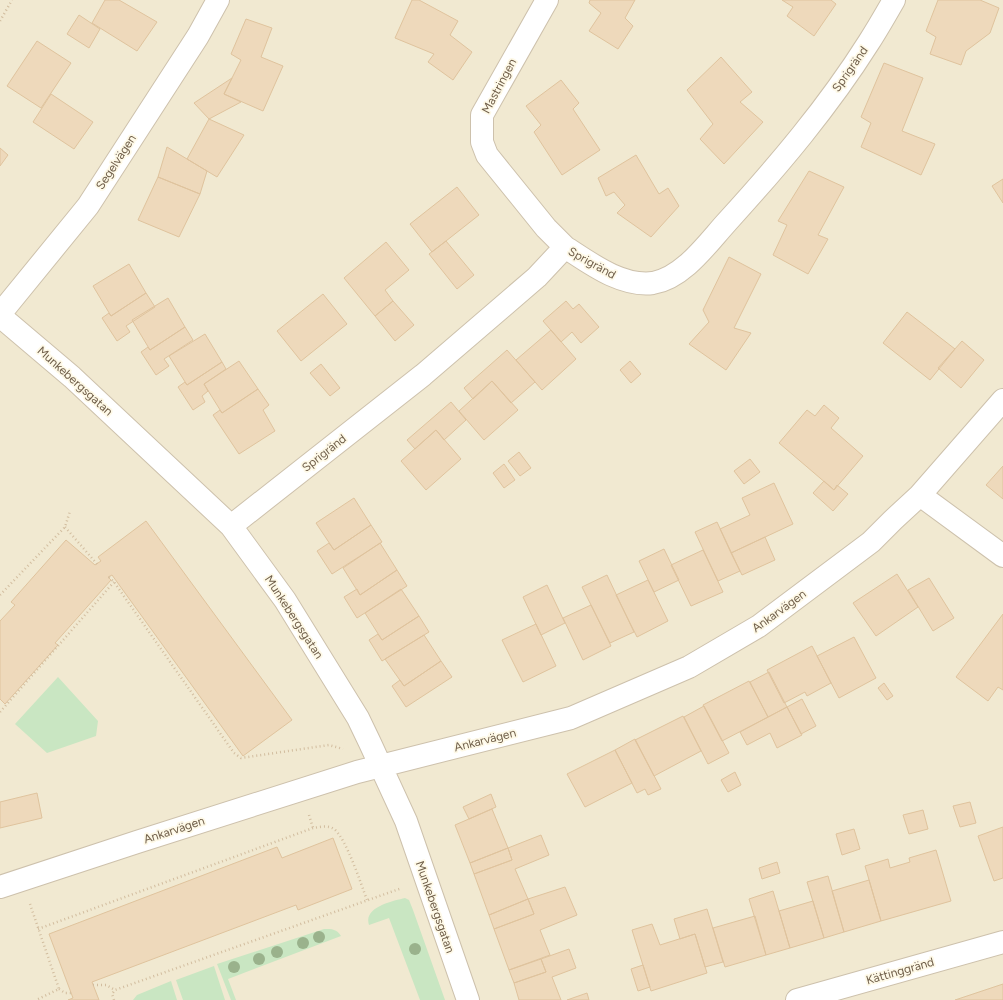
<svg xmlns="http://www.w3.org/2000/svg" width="1003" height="1000" viewBox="0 0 1003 1000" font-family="Figtree,sans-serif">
<rect width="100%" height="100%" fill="#faf6e2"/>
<path fill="#f1e9d1" d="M0,0H1003V1000H0Z"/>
<path fill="#c9e6c2" d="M58,677L98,721L96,736L47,753L15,724Z
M405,898L409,900L413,910L445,1000H420L389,918L369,925C363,907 393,901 405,898Z
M324,929C332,929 337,929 341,936L228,979L236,1000H231L217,964Z
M214,966L225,1000H183L176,980Z
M171,981L177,1000H133L137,995Z"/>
<path fill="#eed9bb" stroke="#dfc39d" d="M105,0H119L157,22L137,51L92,23Z
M412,0H419L458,21L450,35L472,52L453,80L428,62L434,54L395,38Z
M590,0H635L625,18L633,26L618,49L589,31L601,13L589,3Z
M782,0H831L836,4L814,36L787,16L793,7Z
M938,0H980L999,8L990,33L966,51L961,65L930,54L936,37L926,31Z
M79,15L100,29L89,48L67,34Z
M246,19L272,28L261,57L283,66L263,111L224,94L241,60L231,54Z
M37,41L71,63L41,108L7,86Z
M721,57L752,92L740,102L763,122L724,164L700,139L713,124L687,90Z
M884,63L923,78L902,131L935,144L921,175L861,147L871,123L861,117Z
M232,78L224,94L241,102L209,119L194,103Z
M561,80L579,103L573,109L600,150L562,175L534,132L541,125L526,106Z
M51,94L93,122L74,149L33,122Z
M209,119L244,135L217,177L187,159Z
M167,147L207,171L200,194L158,177Z
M0,148L8,155L0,166Z
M636,155L659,194L668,188L679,206L651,237L617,213L625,205L614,192L606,196L598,178Z
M809,171L844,187L818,235L828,239L808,274L773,255L787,225L778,221Z
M158,177L200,194L179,237L138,220Z
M1003,179V203L992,186Z
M457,187L479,215L432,252L410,224Z
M446,241L474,275L457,289L429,254Z
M386,242L409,270L385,290L393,301L375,316L344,278Z
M729,257L761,274L734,328L751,333L726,370L689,344L709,322L703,310Z
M129,264L146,293L111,316L93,286Z
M146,293L155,307L126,326L130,332L117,341L102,318L109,313L111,316Z
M323,294L347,324L301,361L277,331Z
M168,298L185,327L150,350L132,320Z
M393,301L414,325L395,341L375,316Z
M566,301L573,309L579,304L599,327L581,343L572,332L561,342L543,321Z
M907,312L955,349L930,380L883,343Z
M185,327L193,340L164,359L169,366L156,375L141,352L148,347L150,350Z
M551,330L576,359L542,390L516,360Z
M205,334L222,362L187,385L169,356Z
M962,341L984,360L961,388L938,368Z
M507,350L535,382L511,403L492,381L473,399L464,388Z
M239,361L258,389L222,413L204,384Z
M630,361L641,374L631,383L620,370Z
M222,362L226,369L204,384L208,391L202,396L205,402L193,410L178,387L185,382L187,385Z
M321,364L340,388L330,396L310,373Z
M492,381L518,410L484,440L459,411Z
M258,389L269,405L263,410L275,431L239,454L213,415L220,410L222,413Z
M451,402L466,420L444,440L436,430L415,449L407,440Z
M824,405L839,418L831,428L863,456L834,490L779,443L807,410L815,416Z
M436,430L461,459L426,490L401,461Z
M519,452L531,468L520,476L508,461Z
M750,459L760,472L744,484L734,471Z
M504,464L515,480L504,488L493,473Z
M1003,466V499L986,485Z
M824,481L834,490L837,485L848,494L833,511L813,493Z
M774,483L793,524L731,553L720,529L750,515L742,498Z
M354,498L371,525L334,550L316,523Z
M146,521L292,720L243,756L112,575L108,577L111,580L55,643L58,645L5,704L0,699V621L15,605L11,602L66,540L95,565L101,561L98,557Z
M717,522L740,571L718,581L695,532Z
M371,525L382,542L332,574L317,551L329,543L334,550Z
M765,537L775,560L742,575L731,553Z
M380,543L397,570L360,595L343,568Z
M664,549L679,580L654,592L639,561Z
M703,550L723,592L691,606L671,565Z
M397,570L407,586L357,618L344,597L357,589L360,595Z
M897,574L918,607L876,636L853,603Z
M607,575L634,632L610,643L582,587Z
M929,578L954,618L933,631L908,590Z
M648,580L668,621L637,637L616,595Z
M547,585L565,623L541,635L523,597Z
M401,589L419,616L382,640L365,613Z
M591,605L611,646L583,660L563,618Z
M1003,614V690L998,687L988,701L956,677Z
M419,616L429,632L382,661L369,640L378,634L382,640Z
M536,624L556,666L523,682L502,640Z
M424,635L441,661L404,686L385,659Z
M854,637L876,678L839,698L817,656Z
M812,646L831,683L807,696L805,692L784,703L767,670Z
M441,661L452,677L406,707L392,686L400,680L404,686Z
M769,672L787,707L768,717L750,682Z
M749,681L768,717L722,741L703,705Z
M884,683L893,696L887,700L878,688Z
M802,699L816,726L801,734L787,707Z
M704,706L729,753L708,764L684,717Z
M787,707L802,735L777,748L770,733L747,745L740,732Z
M683,716L701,751L654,776L635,740Z
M635,739L661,789L648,795L645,789L637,793L615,750Z
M615,750L632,783L585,807L567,774Z
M735,772L741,785L728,792L721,780Z
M37,793L42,818L0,828V802Z
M491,794L496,807L469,819L463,807Z
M970,802L976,823L960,827L953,806Z
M492,809L508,848L470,863L455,825Z
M923,810L928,829L909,834L903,815Z
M1003,827V878L994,881L978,836Z
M854,829L860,849L842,855L836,834Z
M541,835L549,855L515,869L528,899L489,915L474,874L512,860L508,848Z
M333,838L352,889L298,910L296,905L92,982L99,1000H68L73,998L49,934L277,847L282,858Z
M508,848L512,860L474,874L470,863Z
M936,850L951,901L881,921L865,866L888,859L890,868L910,862L909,858Z
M777,862L780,873L762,879L759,868Z
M828,876L844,932L824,938L807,882Z
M869,880L881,921L844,932L832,891Z
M565,887L577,915L540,930L550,955L509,970L494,929L534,914L528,899Z
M773,891L790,948L766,955L749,899Z
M528,899L534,914L494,929L489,915Z
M813,901L824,938L790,948L779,911Z
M707,909L723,962L705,967L695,934L680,939L674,919Z
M755,916L766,955L725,967L713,928Z
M652,924L660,945L695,934L707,973L651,991L632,930Z
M569,949L576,968L552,977L561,1000H519L514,983L546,972L541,959Z
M541,959L546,972L514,983L509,970Z
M643,965L650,987L638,991L631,969Z
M1003,984V1000H955Z
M587,993L589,1000H567Z"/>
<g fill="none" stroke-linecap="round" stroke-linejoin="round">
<defs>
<path id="street" d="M547,0L482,115V142L487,155L546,228L565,247
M0,314L88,206L198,36L218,0
M0,316L72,377L231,526L285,600L358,718L370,743L406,821L468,1000
M920,495L1003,556
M231,526L423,375L537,277L565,247C590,263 621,287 653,283C683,278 707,244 726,223C778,166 828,107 869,42C878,28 886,14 894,0
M0,887L137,842L357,772L571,718L689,667L759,626L871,542L893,520L920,495L1003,400
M797,1000L1003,942"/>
</defs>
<use href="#street" stroke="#cdc1ac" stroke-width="24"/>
<path stroke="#d2bd9f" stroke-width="2.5" stroke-dasharray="1 3" stroke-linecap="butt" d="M0,21L12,0
M65,527L97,564
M109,577L114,582L234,753L241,758L329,745L343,749
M0,595L65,527L70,511
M0,712L114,582
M309,815L313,828
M30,904L59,989L36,1000
M38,929L313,828C320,827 328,825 334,829C346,838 361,884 367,900
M93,985H106L115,990
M59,989L65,993H71
M114,1000L112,994L115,990L402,888"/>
<use href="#street" stroke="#fff" stroke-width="22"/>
</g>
<g fill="#9ab28c">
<circle cx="319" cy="937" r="6"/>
<circle cx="303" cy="943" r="6"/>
<circle cx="415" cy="949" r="6"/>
<circle cx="277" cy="952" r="6"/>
<circle cx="259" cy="959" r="6"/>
<circle cx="234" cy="967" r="6"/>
</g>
<g text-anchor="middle" stroke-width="3.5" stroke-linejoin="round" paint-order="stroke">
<g font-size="12" fill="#705f4a" stroke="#fef9e7">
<text transform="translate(850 69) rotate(-55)" y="4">Sprigränd</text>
<text transform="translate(499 86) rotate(-62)" y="4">Mastringen</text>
<text transform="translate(116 162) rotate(-57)" y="4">Segelvägen</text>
<text transform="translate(592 263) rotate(29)" y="4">Sprigränd</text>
<text transform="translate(75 381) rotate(42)" y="4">Munkebergsgatan</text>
<text transform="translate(324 453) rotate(-38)" y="4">Sprigränd</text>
<text transform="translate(779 611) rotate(-36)" y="4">Ankarvägen</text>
<text transform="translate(294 617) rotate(57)" y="4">Munkebergsgatan</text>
<text transform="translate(485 740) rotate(-14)" y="4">Ankarvägen</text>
<text transform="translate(174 830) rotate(-18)" y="4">Ankarvägen</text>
<text transform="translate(435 907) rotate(71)" y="4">Munkebergsgatan</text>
<text transform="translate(900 971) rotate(-16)" y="4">Kättinggränd</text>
</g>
</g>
</svg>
